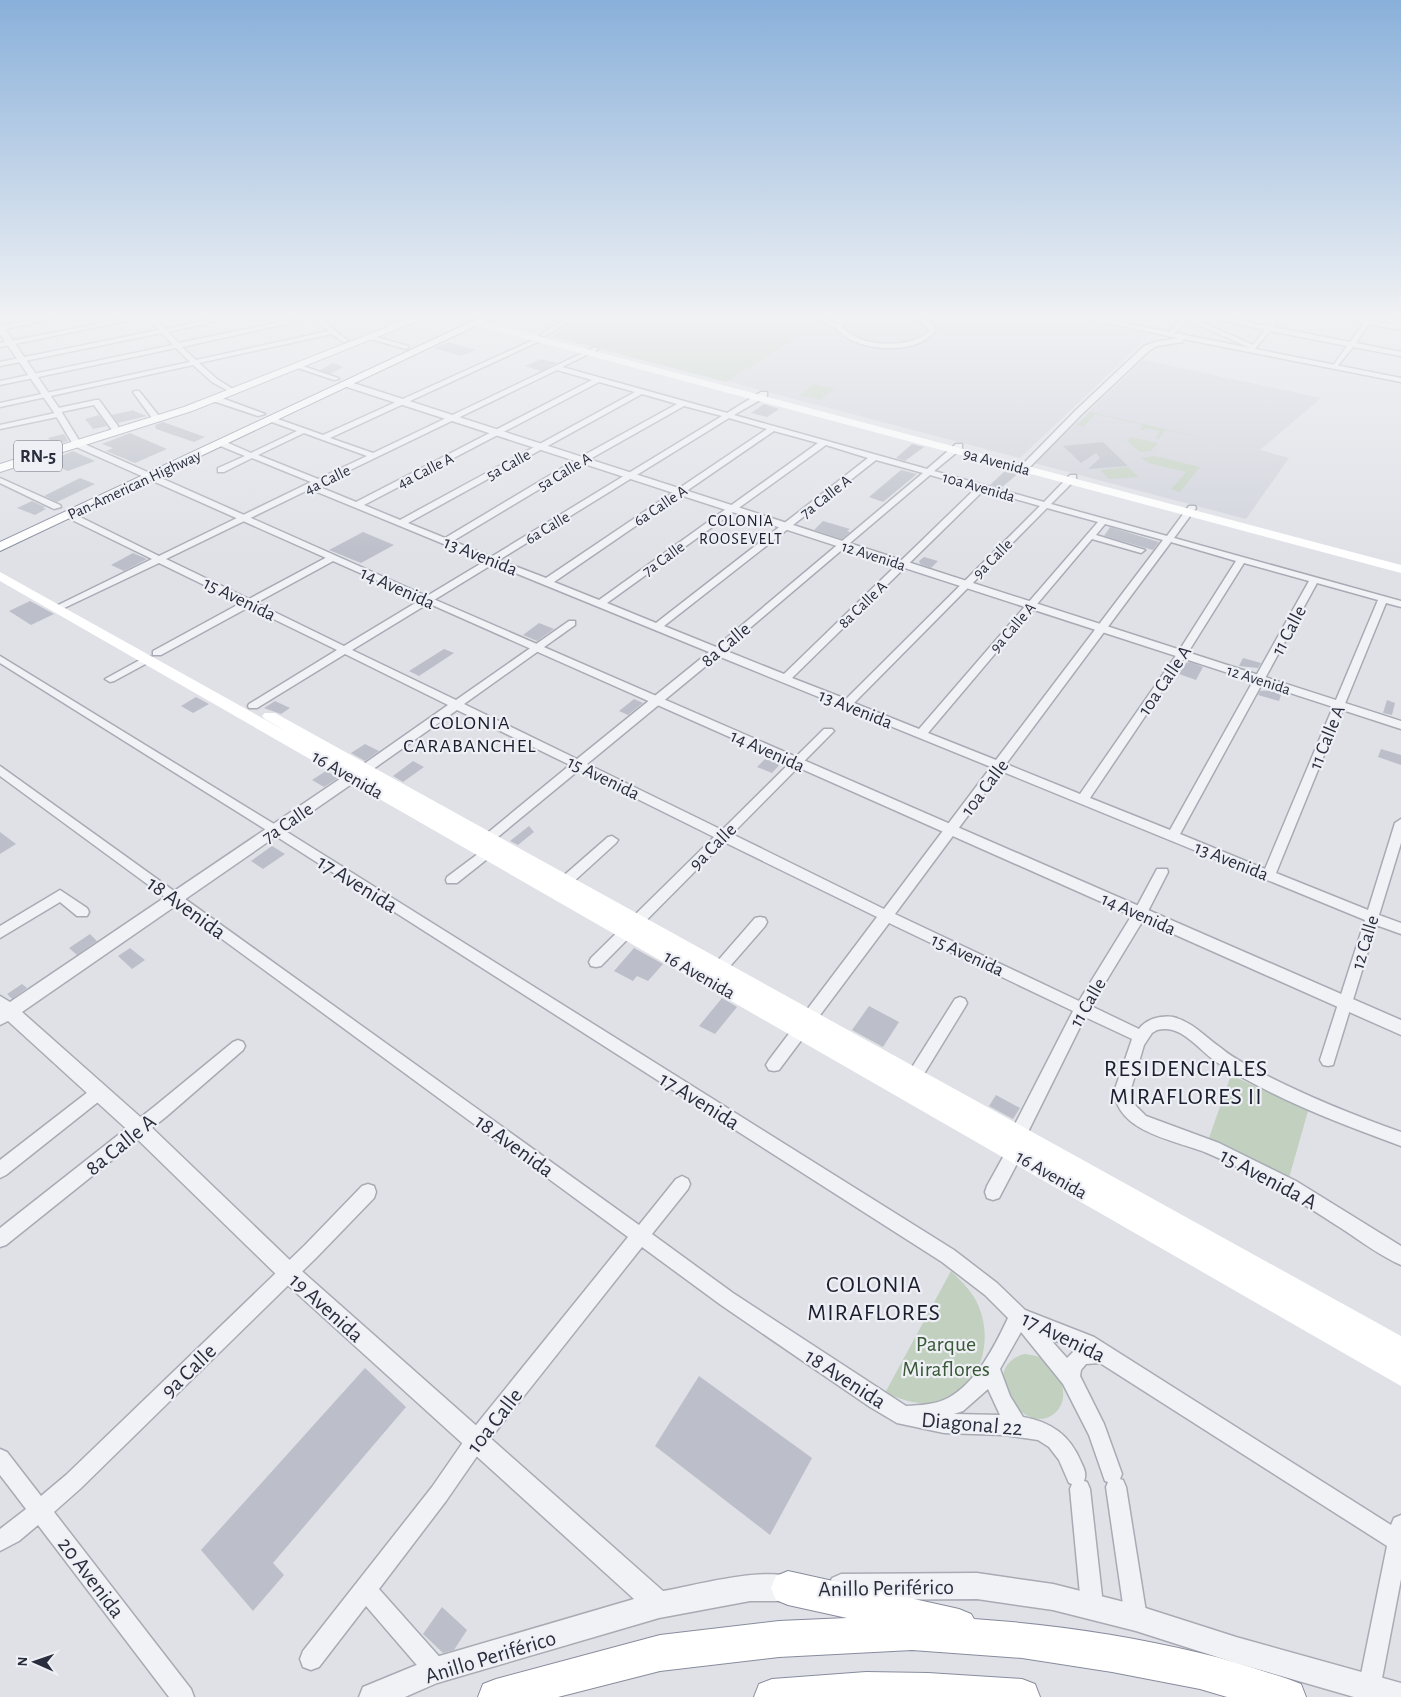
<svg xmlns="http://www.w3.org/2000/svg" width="1401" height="1697" viewBox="0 0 1401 1697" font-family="'Alegreya Sans',sans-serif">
<rect width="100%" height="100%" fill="#dfe1e7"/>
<path fill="#d1d3dc" d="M720,319H1078L1151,334L1020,458L741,385L731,381L726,382L798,338Z
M1143,360L1321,398L1260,450L1289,458L1246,519L1034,463Z"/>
<path fill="#c2d0c0" d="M586,319H720L799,337L726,382L551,336Z
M815,384L835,389L820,400L799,395Z
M1091,412L1221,442L1165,430L1159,439L1155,438L1160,431L1146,428L1144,430H1140L1143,425L1095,414L1083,427L1077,425Z
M1131,437L1158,443L1151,451L1140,452L1127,441Z
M1155,456L1200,467L1180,492L1171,489L1186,472L1148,463L1141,458Z
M1128,467L1139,477L1109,479L1100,470Z
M1231,1075L1308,1111L1289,1178L1209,1138Z
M951,1271C962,1282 973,1292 979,1307C995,1347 977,1398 930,1403C914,1405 899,1398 885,1393Z
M1024,1354C1031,1355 1037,1355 1043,1359C1059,1369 1072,1396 1056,1412C1027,1441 973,1370 1024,1354Z"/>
<path fill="#bcbfc9" d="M449,342L452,343L476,350L461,356L434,348Z
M541,359L557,363L541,371L525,366Z
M333,363L343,367L331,374L320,370Z
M764,404L779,409L767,417L751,413Z
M134,410V411L147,416L118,423L112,415Z
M99,415L107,426L93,429L85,419Z
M163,422L205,437L194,442L156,429L155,425Z
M130,433L167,449L135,463L106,451L113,448L102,444Z
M64,434L68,441L54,445L48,438Z
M1103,442L1128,466L1088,469L1100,458L1096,453L1081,463L1063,446Z
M912,444L924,447L905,461L896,458Z
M73,451L95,461L68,471L47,462Z
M1007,469L1019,473L1001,488L990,485Z
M901,470L917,474L883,502L869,497Z
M80,478L95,484L57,502L44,496Z
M32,501L45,507L43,508L46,509L35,515L17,508Z
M823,521L850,529L847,531L850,532L842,539L814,530Z
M1110,527L1133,534L1159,542L1153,550L1104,536Z
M363,532L394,545L361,563L329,550Z
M133,553L147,559L124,571L111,565Z
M924,557L938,561L931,568L920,564L919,561Z
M30,601L54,614L31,625L9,611Z
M539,623L554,629L537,641L523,635Z
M444,649L454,653L419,676L409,671Z
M1243,658L1261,663L1258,668L1239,666Z
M1190,662L1203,667L1196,680L1179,674L1186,663Z
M1276,690L1282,692L1279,701L1258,695L1260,691Z
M196,697L209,704L193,713L181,706Z
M634,699L643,703L628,715L619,711Z
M1387,700L1395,703L1392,715L1383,713Z
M275,701L290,708L281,714L264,708Z
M365,744L379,751L365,761L351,753Z
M1381,749L1401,755V765L1378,757Z
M767,757L781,763L772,773L757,767Z
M413,761L424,767L403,782L393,776Z
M326,771L338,778L324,787L312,780Z
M529,826L534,832L518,845L510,841Z
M0,832L16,844L0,854Z
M272,846L285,854L263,869L251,861Z
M90,934L97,941L77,955L69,948Z
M130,948L145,960L132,969L118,956Z
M634,948L663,964L648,981L637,976L633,981L614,971Z
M22,984L27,988L12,999L7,994Z
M722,998L737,1007L715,1034L699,1026Z
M869,1006L899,1022L883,1047L852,1030Z
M996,1095L1020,1108L1013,1119L989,1106Z
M365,1368L406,1407L273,1563L284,1575L253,1611L201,1550Z
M699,1376L812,1458L770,1535L655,1446Z
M442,1607L467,1630L454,1650L443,1653L423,1634Z"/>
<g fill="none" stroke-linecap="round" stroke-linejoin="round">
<defs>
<path id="minor" d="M39,319H52L0,330V326Z
M123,319H136L0,347V343Z
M149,319H156L165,329L212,319H224L168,332L179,343L295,319H307L182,347L196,360L329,331L314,319H321L348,341L343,342L332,334L199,363L217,379L236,391L238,392L234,394L212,382L193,365L0,407V403L190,362L176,348L0,385V381L173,345L162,333L0,366V362L159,330Z
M566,319H574L545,336L540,335Z
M813,319H823L837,324L841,319H847L842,326C857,348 913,350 930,330L918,319C927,319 932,322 936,330C919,353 877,351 853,341C844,337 839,330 831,325C825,322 818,322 813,319Z
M1181,319H1195L1253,345L1265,330L1217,319H1230L1267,326L1273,319H1279L1273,327L1350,342L1364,323L1347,319H1373L1372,321L1401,326V330L1369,324L1356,343L1401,352V356L1353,347L1335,369L1332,367L1347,346L1270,331L1252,352L1249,350L1250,348L1188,320L1172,335H1168V333Z
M369,335L408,346L409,347L406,349L367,338L366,337Z
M540,337L542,338V340L330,438L373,453L595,347L598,349L597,350L562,367L727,413L761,392H767V396L734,415L927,469L956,444H962V448L934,471L1044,502L1070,475H1076V479L1051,504L1167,536L1189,506H1195L1196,508L1174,538L1401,601V607L1386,603L1276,873L1368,910L1395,823L1401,819V843L1379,915L1401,923V934L1376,925L1333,1065L1328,1066L1323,1065L1320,1060L1365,920L1001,771L895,914L1079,1001L1135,910L1157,869H1167L1168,872L1145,917L1091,1006L1139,1029C1146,1019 1161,1015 1173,1017C1193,1022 1205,1037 1221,1048C1229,1055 1238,1060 1247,1065C1296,1092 1348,1113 1401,1132V1146C1338,1123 1275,1099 1218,1063C1199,1051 1182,1023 1157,1030L1152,1033L1144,1045L1130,1092L1133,1103L1146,1116L1219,1143L1296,1181L1401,1246V1265C1378,1255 1357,1238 1336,1225C1295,1198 1252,1172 1207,1153C1175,1140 1119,1133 1114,1092L1132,1039L1085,1017L1024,1140L1018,1142L1012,1140L1010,1135L1012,1130L1073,1011L889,923L779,1070L774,1071L769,1070L766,1065L769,1060L877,917L724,842L601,966L596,967L591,966L589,962L591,958L714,837L579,770L493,841H485L483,838L485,835L570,765L457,710L369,772H361L359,769L361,766L448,705L345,654L257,708H249L248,706L249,704L337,650L249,607L161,655H153V651L241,603L159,563L60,610L57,611L52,608L152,559L66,517V513H72L159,556L311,482L252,458L224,472H218V468L245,456L218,445V441H224L251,453L297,431L269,421V417H272L323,435ZM557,370L592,380L356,502L317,486ZM599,382L635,392L400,520L364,505ZM642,394L677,404L577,459L445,538L408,523ZM684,406L722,416L491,557L453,541L583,463ZM729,418L767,429L546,578L499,560ZM774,431L818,443L599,600L554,582ZM304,433L367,456L318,479L258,455ZM826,445L868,458L656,623L607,603ZM876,460L923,473L716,647L664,626ZM930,475L976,488L784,674L724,650ZM310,489L485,561L344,646L256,603L335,560V556H329L249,599L166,559ZM984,490L1040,506L846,699L792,678ZM1047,508L1098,522L919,729L854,703ZM1105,524L1163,540L996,760L928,733L1092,539L1141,553L1145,550L1096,535ZM1171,542L1236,561L1177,654L1080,794L1006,764ZM1244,563L1309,581L1170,830L1090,798L1187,654ZM493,564L709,652L577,759L464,704L575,625V621H569L456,700L352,650ZM1317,583L1378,600L1265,869L1180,834ZM718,656L991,767L884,909L732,834L832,733L834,731L832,729H824L722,830L587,764Z
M297,364L338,378L339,379L334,380L295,367L294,366Z
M135,391H139L159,416L158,418H152L133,392Z
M213,397H219L265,414L258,416L213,401Z
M96,400H99L118,426V430H112L94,405L61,412L62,416L0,429V425L55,413L54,409Z
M0,478L60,505L61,507L54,509L0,483Z
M0,656L279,827L954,1250L997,1283L1025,1310L1094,1337L1391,1525L1394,1518L1401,1515V1579L1380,1689L1377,1697H1361L1358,1689L1387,1546L1100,1363L1086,1364L1081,1370L1080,1376L1104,1424L1122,1474L1120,1479L1123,1480L1126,1487L1147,1618L1144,1626L1136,1629L1128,1626L1125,1618L1106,1487L1108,1482L1105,1481L1089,1435L1063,1384L1021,1332L1000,1369L1010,1396L1023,1417C1051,1422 1070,1435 1081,1462C1084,1468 1087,1474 1084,1481L1087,1482L1090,1489L1103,1605L1100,1613L1092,1616L1084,1613L1081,1605L1070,1489L1072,1484L1069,1483L1059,1460L1049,1447L1038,1440L1004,1435L944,1433L897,1423L870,1407L721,1305L642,1247L482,1449L446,1501L379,1589L444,1662L447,1670L444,1678L436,1681L428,1678L366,1606L319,1667L311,1670L303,1667L300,1659L303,1651L432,1487L468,1435L628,1237L0,776V766L639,1225L676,1179L682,1176L688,1179L690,1184L688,1189L652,1234L733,1293L906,1406C920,1405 935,1405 948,1398C976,1383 995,1346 1008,1318L985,1295L942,1262L271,833L0,663ZM1049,1338L1076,1349L1067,1358ZM988,1389L1000,1415L954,1414L963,1411Z
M147,656L151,657V661L114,681L110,682L105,679Z
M612,836L618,840L616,843L571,884H561L560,881L561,878L608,837Z
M487,849L491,850L493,853L491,856L457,883H447L446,880L447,877L483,850Z
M60,890L87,908L89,912L87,916H77L60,902L0,938V926Z
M760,917L765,918L767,922L765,926L725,972L720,973L715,972L713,968L715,964L755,918Z
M960,997L965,999L967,1003L965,1007L919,1082L914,1084L909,1082L906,1077L909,1072L955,999Z
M238,1040L243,1042L245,1046L243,1050L167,1116L6,1245L0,1247V1228L155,1106L233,1042Z
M98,1086L103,1088L106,1093L103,1098L6,1175L0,1178V1160L93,1088Z
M1014,1146L1020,1148L1022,1153L1020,1158L999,1198L993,1200L987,1198L985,1192L987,1186L1008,1148Z
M368,1184L374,1186L376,1192L374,1198L317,1257L80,1489L54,1512L191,1689L194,1697H169L38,1525L19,1541L0,1551V1529L26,1509L0,1475V1449L7,1452L41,1496L66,1475L305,1245L362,1186Z"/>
<path id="tertiary" d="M1089,319H1104L1401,378V382L1183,339V342L1157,346L1150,350L1081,415L1027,470H1021V466L1075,411L1144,346L1155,342L1178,338Z
M0,326H3L61,411L80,442L431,598L1401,1020V1035L74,446L53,411L0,334Z
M344,382H350L1401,721V729L344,386Z
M364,764L369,766L371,769L369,772L22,1012L146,1122L295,1265L663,1591C698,1585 766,1565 799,1579L803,1588L799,1597L790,1601H750L659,1618L437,1683L405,1697H359L363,1687L436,1657L634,1599L281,1279L132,1134L8,1021L0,1025V996L10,1002L359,766Z
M977,1573L1053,1584L1136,1605L1236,1637L1401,1683V1697H1354L1236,1663L1136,1631L1053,1610L977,1599L841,1600L832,1596L828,1587L832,1578L841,1574Z"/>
<path id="primary" d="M408,319H422L192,411L0,472V464L184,407Z"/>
<path id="trunk" d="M477,319H490L0,551V542Z
M1381,319L1401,320V326L1383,321Z
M788,1571L959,1609L971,1614L974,1619C1049,1624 1126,1635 1200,1653C1230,1660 1259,1670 1288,1679L1301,1684L1306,1697H1227L1200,1689L1112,1672L1022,1658L912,1650L779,1657L660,1671L558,1697H478L483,1684L496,1679L660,1635L779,1621L847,1618L788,1605L776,1600L771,1588L776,1576Z
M866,1672L928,1673L1022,1679L1035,1684L1040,1697H754L759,1684L772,1679Z"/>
</defs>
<use href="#minor" stroke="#a8abb4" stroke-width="3"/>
<use href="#tertiary" stroke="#a8abb4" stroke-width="3"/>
<use href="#primary" stroke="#9fa3b2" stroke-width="2"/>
<use href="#trunk" stroke="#878c9d" stroke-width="2"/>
<use href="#minor" fill="#f1f2f6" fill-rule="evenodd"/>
<use href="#tertiary" fill="#f1f2f6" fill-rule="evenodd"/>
<path fill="#fff" fill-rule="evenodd" d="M477,320L1401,565V573L474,325L473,323Z
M0,572L289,733L265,719L262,716L265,713H275L1401,1336V1386L0,581Z"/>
<use href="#primary" fill="#fff" fill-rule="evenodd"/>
<use href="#trunk" fill="#fff" fill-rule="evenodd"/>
</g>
<linearGradient id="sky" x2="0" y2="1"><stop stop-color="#89b0da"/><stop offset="0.57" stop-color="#f1f2f4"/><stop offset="1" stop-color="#f1f2f4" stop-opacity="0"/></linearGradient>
<rect width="1401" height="557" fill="url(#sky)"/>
<g text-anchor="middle" stroke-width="4.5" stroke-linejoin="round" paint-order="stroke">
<g font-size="16" fill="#292d3d" stroke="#eef0f5">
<text transform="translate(997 461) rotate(15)" y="6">9a Avenida</text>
<text transform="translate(508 464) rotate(-29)" y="6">5a Calle</text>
<text transform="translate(425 470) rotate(-27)" y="6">4a Calle A</text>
<text transform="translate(564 471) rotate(-31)" y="6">5a Calle A</text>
<text transform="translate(327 479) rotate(-26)" y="6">4a Calle</text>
<text transform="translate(134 484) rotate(-25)" y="6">Pan-American Highway</text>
<text transform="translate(979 486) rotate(16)" y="6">10a Avenida</text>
<text transform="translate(825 496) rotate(-38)" y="6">7a Calle A</text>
<text transform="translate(660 505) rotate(-34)" y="6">6a Calle A</text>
<text transform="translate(547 527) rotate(-31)" y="6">6a Calle</text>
<text transform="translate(874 555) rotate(18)" y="6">12 Avenida</text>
<text transform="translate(663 558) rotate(-36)" y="6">7a Calle</text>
<text transform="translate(992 558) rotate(-45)" y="6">9a Calle</text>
<text transform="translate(862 604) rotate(-44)" y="6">8a Calle A</text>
<text transform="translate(1012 627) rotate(-49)" y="6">9a Calle A</text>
<text transform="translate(1259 679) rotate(18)" y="6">12 Avenida</text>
</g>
<g font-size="16" letter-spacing="1" fill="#1b1e2e" stroke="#eef0f5">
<text x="741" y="526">COLONIA<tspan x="741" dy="18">ROOSEVELT</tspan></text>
</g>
<rect fill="#eef0f5" stroke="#646874" stroke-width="1" x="14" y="440.5" width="48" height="31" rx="4"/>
<g font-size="18" font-weight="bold" fill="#292d3d">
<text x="38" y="462">RN-5</text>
</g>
<g font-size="19" fill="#292d3d" stroke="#eef0f5">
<text transform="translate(481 555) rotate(22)" y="7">13 Avenida</text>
<text transform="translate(398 587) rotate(24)" y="7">14 Avenida</text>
<text transform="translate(240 598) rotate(26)" y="7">15 Avenida</text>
<text transform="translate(1288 630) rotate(-62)" y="7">11 Calle</text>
<text transform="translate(725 644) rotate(-40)" y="7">8a Calle</text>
<text transform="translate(1164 680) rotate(-56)" y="7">10a Calle A</text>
<text transform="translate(856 708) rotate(22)" y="7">13 Avenida</text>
<text transform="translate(1326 737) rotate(-68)" y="7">11 Calle A</text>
<text transform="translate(768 750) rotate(24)" y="7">14 Avenida</text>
<text transform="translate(348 774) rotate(30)" y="7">16 Avenida</text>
<text transform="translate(604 777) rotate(26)" y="7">15 Avenida</text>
<text transform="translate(984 787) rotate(-53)" y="7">10a Calle</text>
<text transform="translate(287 822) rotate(-34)" y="7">7a Calle</text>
<text transform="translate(712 846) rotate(-45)" y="7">9a Calle</text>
<text transform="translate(1232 860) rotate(22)" y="7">13 Avenida</text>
<text transform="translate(1139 913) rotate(24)" y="7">14 Avenida</text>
<text transform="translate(1364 942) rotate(-73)" y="7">12 Calle</text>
<text transform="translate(968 954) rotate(25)" y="7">15 Avenida</text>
<text transform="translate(700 974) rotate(30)" y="7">16 Avenida</text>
<text transform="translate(1087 1002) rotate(-60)" y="7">11 Calle</text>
<text transform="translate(1052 1174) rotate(30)" y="7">16 Avenida</text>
</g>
<g font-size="20" letter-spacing="1" fill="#1b1e2e" stroke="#eef0f5">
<text x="470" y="729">COLONIA<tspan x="470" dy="23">CARABANCHEL</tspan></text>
</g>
<g font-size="22" fill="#292d3d" stroke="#eef0f5">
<text transform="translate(358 883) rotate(32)" y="8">17 Avenida</text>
<text transform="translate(187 907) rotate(36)" y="8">18 Avenida</text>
<text transform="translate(700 1100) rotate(32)" y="8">17 Avenida</text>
<text transform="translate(120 1144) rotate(-39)" y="8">8a Calle A</text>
<text transform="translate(515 1145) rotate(36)" y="8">18 Avenida</text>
<text transform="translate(1269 1178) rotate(28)" y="8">15 Avenida A</text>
<text transform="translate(327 1307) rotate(42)" y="8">19 Avenida</text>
<text transform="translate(1064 1336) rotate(26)" y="8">17 Avenida</text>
<text transform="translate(188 1370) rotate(-44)" y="8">9a Calle</text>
<text transform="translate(846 1378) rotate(33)" y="8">18 Avenida</text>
<text transform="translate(494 1420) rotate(-52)" y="8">10a Calle</text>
<text transform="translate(972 1423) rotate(5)" y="8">Diagonal 22</text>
<text transform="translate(92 1577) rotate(53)" y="8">20 Avenida</text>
<text transform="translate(886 1587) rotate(-1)" y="8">Anillo Periférico</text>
<text transform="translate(490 1656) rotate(-17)" y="8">Anillo Periférico</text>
</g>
<g font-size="22" fill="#385837" stroke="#eef0f5">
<text x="946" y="1351">Parque<tspan x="946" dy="25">Miraflores</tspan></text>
</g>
<g font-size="24" letter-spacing="1" fill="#1b1e2e" stroke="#eef0f5">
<text x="1186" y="1076">RESIDENCIALES<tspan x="1186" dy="28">MIRAFLORES II</tspan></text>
<text x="874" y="1292">COLONIA<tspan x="874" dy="28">MIRAFLORES</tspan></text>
</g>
</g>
<g transform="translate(35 1662) rotate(272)" stroke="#eef0f5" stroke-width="4" paint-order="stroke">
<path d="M0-4L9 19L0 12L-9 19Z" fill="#292d3d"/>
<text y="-8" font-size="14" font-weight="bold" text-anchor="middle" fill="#292d3d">N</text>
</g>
</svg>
